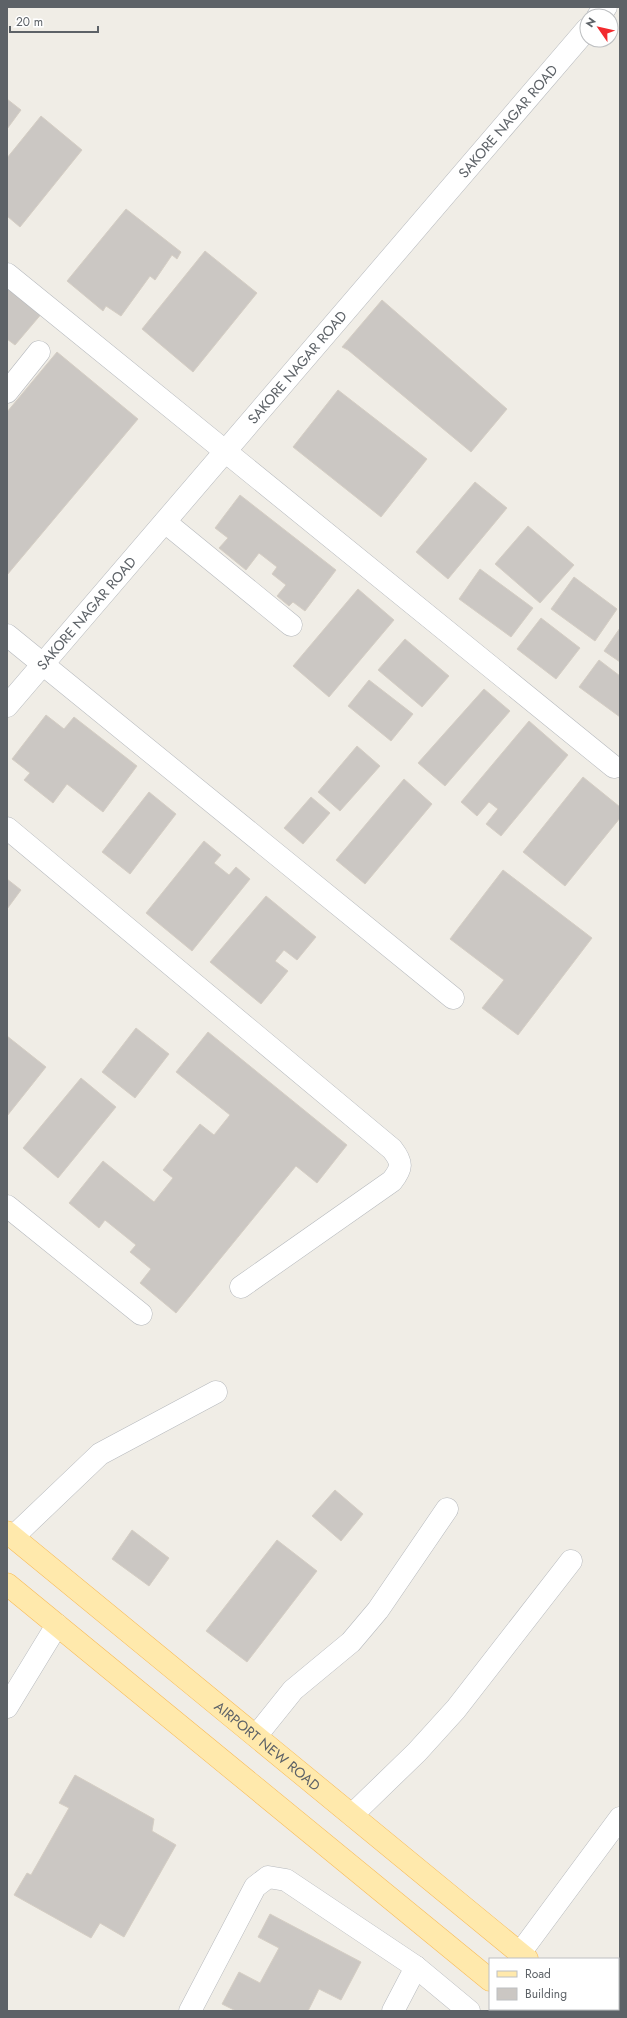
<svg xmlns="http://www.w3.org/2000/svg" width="627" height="2018" viewBox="0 0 627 2018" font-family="Jost,sans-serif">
<rect width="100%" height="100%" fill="#f0ede6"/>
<path fill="#cbc7c3" stroke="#d5cec4" d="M7,99L21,110L7,129Z
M41,116L82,150L20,227L7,216V158Z
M126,209L181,252L177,259L172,255L155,280L150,276L121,316L106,306L103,311L67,281Z
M205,251L257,293L193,372L142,329Z
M7,282L43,312L15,345L7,339Z
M382,300L507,409L471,452L348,350L342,347Z
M57,352L138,419L7,575V412Z
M338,390L427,459L381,517L293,447Z
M475,482L507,508L448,579L416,552Z
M240,495L336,570L305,611L293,602L289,606L277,596L286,585L272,574L277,567L259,553L246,570L219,548L228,538L215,528Z
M528,526L574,565L540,603L495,564Z
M480,569L533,608L511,637L459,599Z
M574,577L617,609L595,641L551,609Z
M358,589L394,620L329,697L293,666Z
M541,618L580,648L556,679L517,649Z
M620,628V662L604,651Z
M405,639L449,676L422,707L378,670Z
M599,660L620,676V717L579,687Z
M369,680L413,714L391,741L348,706Z
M484,689L510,711L445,786L418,763Z
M46,715L64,729L74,717L137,766L103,812L67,784L53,803L24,780L30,773L12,759Z
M529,721L568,755L501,836L486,824L498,809L489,802L477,816L461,802Z
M357,746L380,766L340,811L318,792Z
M583,777L620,807V818L565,886L523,852Z
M404,779L432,804L365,884L336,860Z
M149,792L176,814L130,874L102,852Z
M311,797L330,813L303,844L284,828Z
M204,841L221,855L214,863L229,875L236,867L250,879L192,951L146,913Z
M503,870L592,938L518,1035L482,1008L504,980L450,939Z
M7,879L21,890L7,909Z
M266,896L316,937L297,960L284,950L275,961L288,971L261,1004L210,962Z
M136,1028L169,1054L135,1098L102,1072Z
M208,1032L347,1145L317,1183L296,1166L176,1313L140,1283L151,1269L130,1252L136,1245L105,1220L99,1228L69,1203L103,1161L154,1202L173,1178L163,1170L200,1124L214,1135L230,1115L176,1072Z
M7,1036L46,1067L7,1116Z
M81,1078L116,1107L58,1178L23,1148Z
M335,1490L363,1514L341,1541L312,1516Z
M132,1530L169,1558L149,1586L112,1559Z
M277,1540L317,1571L247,1662L206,1631Z
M75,1775L154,1819L152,1831L176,1845L124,1937L100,1923L91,1938L14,1895L27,1873L31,1875L69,1808L59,1803Z
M270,1914L361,1962L341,2000L319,1989L308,2011H236L222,2004L239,1972L260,1983L279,1948L258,1937Z"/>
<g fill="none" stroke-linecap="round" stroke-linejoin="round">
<defs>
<g id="minor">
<path d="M598,16L606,7"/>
<path d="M7,274L614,767"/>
<path d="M7,392L39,352"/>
<path d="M165,522L291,625"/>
<path d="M7,635L453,998"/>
<path id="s1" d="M7,706L587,29"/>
<path d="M7,828L392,1149C403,1163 402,1168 392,1181L241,1287"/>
<path d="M7,1206L141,1314"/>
<path d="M13,1537L100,1454L216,1392"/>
<path d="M7,1707L57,1625"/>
<path d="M256,1736L293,1690L351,1642L378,1610L447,1509"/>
<path d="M352,1815L417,1752L456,1709L571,1561"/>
<path d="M520,1953L620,1818"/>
<path d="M190,2011L255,1887L268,1877L286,1880L416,1967L469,2011"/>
<path d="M393,2011L416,1967"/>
</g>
<g id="major">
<path id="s2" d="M7,1532L527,1959"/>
<path d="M7,1584L490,1980"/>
<path d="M525,2009L527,2011"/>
<path d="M585,2009L587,2011"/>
</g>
</defs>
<use href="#minor" stroke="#b6b9bd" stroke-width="23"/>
<use href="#major" stroke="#f8bb57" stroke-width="23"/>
<use href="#minor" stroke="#fff" stroke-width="22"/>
<use href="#major" stroke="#ffe9ac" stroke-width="22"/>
</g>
<g text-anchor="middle" stroke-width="3.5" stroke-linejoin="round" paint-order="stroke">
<g font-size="14" fill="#5d6267" stroke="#fff">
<text dy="5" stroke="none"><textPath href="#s1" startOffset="770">SAKORE NAGAR ROAD</textPath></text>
<text dy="5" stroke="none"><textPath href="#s1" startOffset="446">SAKORE NAGAR ROAD</textPath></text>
<text dy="5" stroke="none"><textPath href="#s1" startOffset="122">SAKORE NAGAR ROAD</textPath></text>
<text dy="5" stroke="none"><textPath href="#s2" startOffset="337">AIRPORT NEW ROAD</textPath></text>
</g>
</g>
<rect width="627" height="2018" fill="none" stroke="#5d6267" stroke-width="16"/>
<rect x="489" y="1958" width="130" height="52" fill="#ffffff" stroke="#bec0c2"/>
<rect x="497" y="1971" width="20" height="6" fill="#ffe9ac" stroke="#bec0c2"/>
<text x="525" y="1978" font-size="12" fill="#5d6267">Road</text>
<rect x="497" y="1988" width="20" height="12" fill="#cbc7c3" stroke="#bec0c2"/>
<text x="525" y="1998" font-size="12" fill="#5d6267">Building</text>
<g transform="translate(599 28) rotate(304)"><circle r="19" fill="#ffffff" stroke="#bec0c2"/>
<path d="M0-3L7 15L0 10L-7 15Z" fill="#f22a2e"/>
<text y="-6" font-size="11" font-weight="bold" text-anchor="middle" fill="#5d6267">N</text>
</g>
<path d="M10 26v6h88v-6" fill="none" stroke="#5d6267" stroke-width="2"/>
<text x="16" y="26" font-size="12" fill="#5d6267" stroke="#ffffff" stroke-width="3" paint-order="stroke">20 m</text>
</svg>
